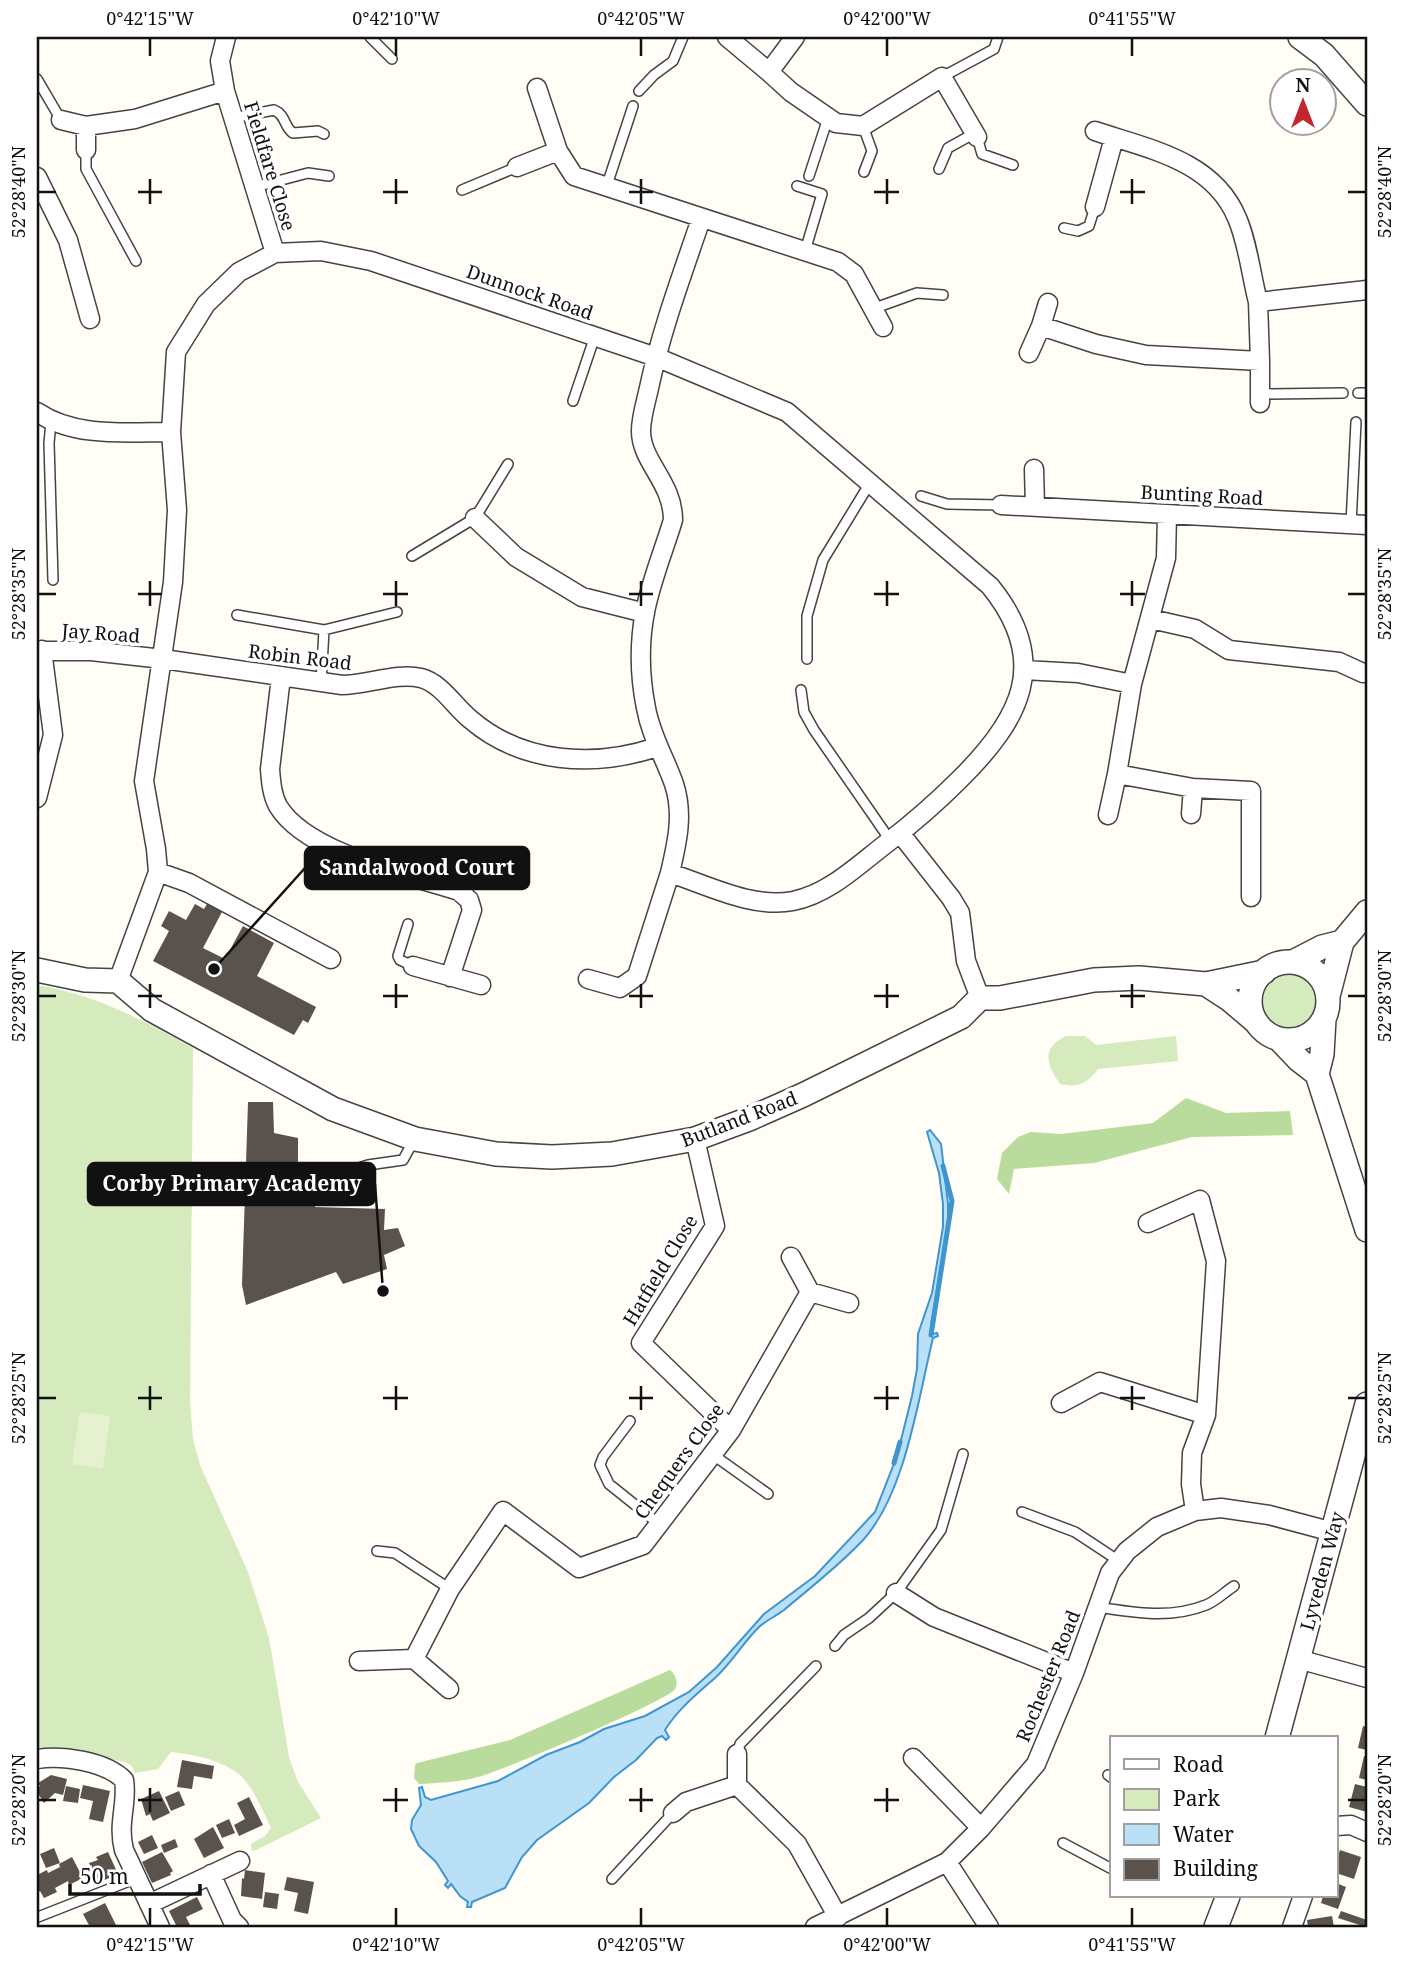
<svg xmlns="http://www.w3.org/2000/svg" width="1404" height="1964" viewBox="0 0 1404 1964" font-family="'Noto Serif',serif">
<rect width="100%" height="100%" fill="#fffdf5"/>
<path fill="#d5ebbd" d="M1262 1000a28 28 0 1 1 56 0a28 28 0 1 1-56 0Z
M37,985C94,994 143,1020 193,1048L190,1401L193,1439L200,1465L248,1572L269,1638L289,1757L298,1782L321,1818L256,1850L252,1851L251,1844L265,1836L271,1828C264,1813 257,1796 247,1783C233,1762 194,1754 171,1752L158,1769L135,1773L132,1766L125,1762L37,1747Z
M1066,1036H1085L1096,1045L1176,1036L1178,1061L1098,1069C1087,1084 1078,1088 1060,1084C1046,1064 1041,1048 1066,1036Z"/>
<path fill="#b9dc9c" d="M1186,1098L1226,1113L1290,1111L1293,1135L1192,1137L1094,1163L1014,1169L1009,1194L997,1179L1002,1153L1018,1137L1031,1132L1061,1134L1153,1123Z
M670,1670C675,1674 679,1682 675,1689C668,1701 499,1772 478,1777C459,1782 438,1783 419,1784L414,1778L415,1765L417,1763L510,1740Z"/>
<path fill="#e6f2cf" d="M80,1412L110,1416L103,1468L72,1464Z"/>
<path fill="#b9e0f7" stroke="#3f96cf" stroke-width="2" d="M930,1130L941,1144L948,1204V1224L931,1325L932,1334L937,1333L938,1336L933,1338C918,1399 906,1491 864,1539C840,1565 811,1587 784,1610C776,1616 765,1621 758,1628C743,1643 732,1662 716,1677C697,1694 678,1709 665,1730L669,1737L666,1740L662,1736L657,1738L636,1760L614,1777L589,1803L537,1840L522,1857L505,1888L472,1902L471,1907H467L468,1902L460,1896L451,1884L448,1888L445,1885L448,1881L436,1862L419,1846L411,1829L412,1820L421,1805L419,1788L422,1787L425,1797L431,1800L498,1781L546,1755L580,1742L604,1729L645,1716L689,1692L717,1667L764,1614L815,1576L875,1512L897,1456L912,1396L917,1369L918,1334L932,1293L943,1227V1204L939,1173L927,1132Z"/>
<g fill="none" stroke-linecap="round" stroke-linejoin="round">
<path stroke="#3f96cf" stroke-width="5" d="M931,1335L952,1201L943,1166
M894,1463L900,1442"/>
</g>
<path fill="#5a524d" d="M208,902L223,910L203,948L225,959L243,926L274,943L257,976L316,1007L308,1023L303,1020L294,1035L153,961L169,931L161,926L169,911L186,920L195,904L204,909Z
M248,1102H273L274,1133L298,1138V1173L316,1184L315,1207L385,1209L384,1230L398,1228L405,1246L384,1255L387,1269L343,1284L336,1272L246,1305L242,1285Z
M1363,1726L1367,1727V1750L1358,1748Z
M1364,1756L1367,1757V1780L1359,1778Z
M182,1760L214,1766L212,1779L194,1776L192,1789L177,1787Z
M51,1775L67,1779L63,1795L55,1793L44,1803L37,1792V1788L40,1786L38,1783Z
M1355,1784L1367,1787V1812L1349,1807Z
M83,1785L110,1791L103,1822L89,1819L93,1801L80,1798Z
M66,1786L80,1789L78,1803L63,1801Z
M159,1791L170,1813L153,1821L150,1814L146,1816L141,1799Z
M179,1791L185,1805L171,1811L165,1797Z
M249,1797L263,1825L239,1836L234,1825L245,1819L237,1803Z
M229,1819L235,1833L222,1838L216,1825Z
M213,1827L224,1848L204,1858L194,1839Z
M152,1835L158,1848L144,1854L138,1842Z
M175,1839L178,1847L164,1853L161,1845Z
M54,1848L60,1863L46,1868L40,1854Z
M1340,1850L1361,1857L1354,1879L1336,1873V1863Z
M108,1852L118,1874L98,1883L89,1863L98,1860L96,1857Z
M162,1852L173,1871L170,1873L171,1875L152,1883L142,1862Z
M72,1857L83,1878L69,1885L68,1881L55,1888L57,1892L44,1898L40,1891L37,1893V1875L47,1870L48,1873L60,1867L59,1864Z
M245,1870L265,1873L262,1899L241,1896L242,1878L244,1879Z
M287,1877L314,1882L308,1914L294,1911L298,1893L284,1890Z
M1336,1883L1346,1887L1338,1909L1321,1903L1323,1896H1336Z
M265,1892L279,1894L277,1909L263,1907Z
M197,1897L203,1909L186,1917L191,1927H177L169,1911Z
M105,1903L117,1927H90L83,1914Z
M1341,1911L1367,1920L1366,1927L1338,1918Z
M1332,1916L1334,1927H1308L1307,1920Z"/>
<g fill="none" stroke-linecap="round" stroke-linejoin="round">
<defs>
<path id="service" d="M370,37L392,59
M942,77L994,49L998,37
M37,79L61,120
M639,91L654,75L673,61L683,37
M233,118L274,110C286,115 284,127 293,133L318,131L324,134
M863,126L872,151L864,172
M977,137L982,154L1013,165
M86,150V169L136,261
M939,169L948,148L975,133
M809,176L828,118
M797,186L822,194L805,251
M255,187L308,173L329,176
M606,188L633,106
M462,190L517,167
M1064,228L1078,231L1089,226L1095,207
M875,308L917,293L943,295
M1358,393H1367
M1260,394L1343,393
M573,401L595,336
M51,422L49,443L53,580
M921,496L947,504L1001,505
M1351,524L1356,422
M412,556L475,518L508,464
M237,615L324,630L397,612
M807,659V616L823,560L870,483
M321,683L324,630
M801,690L804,712L814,730L890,840
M408,924L398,956L400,960L413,966
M337,1175L368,1165L403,1160L414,1140
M630,1421L603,1457L600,1465L609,1484L659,1524
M712,1454L768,1494
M1022,1512L1075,1532L1119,1561
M377,1551L395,1553L450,1589
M1098,1607C1135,1613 1171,1619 1206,1605C1216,1601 1225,1592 1234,1586
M835,1646L844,1635L869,1618L896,1593L941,1530L963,1454
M737,1754L740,1744L816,1666
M1108,1775L1112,1778
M1063,1843L1112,1869
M612,1879L673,1813
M38,1917L137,1878"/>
<path id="minor" d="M226,37L220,61L225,91L275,253
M727,37L769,72L795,37
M769,72L791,92L836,123L863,126L942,77L977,137
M537,88L558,151L574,176L838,262L854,274L883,327
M61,120L86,126L135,119L225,91
M86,126V150
M1095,131C1148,149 1213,160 1237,218C1248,243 1251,275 1258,302L1367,290
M517,167L558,151
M37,177L68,240L90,319
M1095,207L1114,138
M1041,326L1096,344L1146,355L1260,361L1258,302
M1029,353L1041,326L1048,303
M1260,361V403
M37,412C75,438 127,432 171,432
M1034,469L1035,507
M1001,505L1367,525
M475,518L516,557L582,597L645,613
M1151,619L1195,629L1229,650L1339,662L1363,673
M37,651H91L163,659L342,685C367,685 397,672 421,678C441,683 455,707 470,719C522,764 594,768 657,747
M1024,670L1078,673L1132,684L1117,774L1108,815
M281,677L270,769C271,782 272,795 278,806C306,853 409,875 459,891L469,900L472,910L450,977
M1132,684L1166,558L1167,514
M1117,774L1193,788L1251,791V897
M37,798L53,735L42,650
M1191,814L1193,788
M900,833L951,898L960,913L966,961L980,998
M158,872L189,883L331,959
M413,966L481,985
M588,979L620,988L637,976L670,873
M118,981L158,872L156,849L144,781L173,582L177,510L171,432L176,352L206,304L239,272L275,253L321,251L371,261L656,357L787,412L990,586C1052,662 1020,720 959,780C936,803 913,823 887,843C858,865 829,894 793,901C753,909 707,885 670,873C677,843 684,814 674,784C665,758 651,736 646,708C640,678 639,643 645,612C651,581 664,550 673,520C673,482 641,462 641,431C641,417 646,402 649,388C661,331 682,275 701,219
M695,1139L715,1226L641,1343L731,1430
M1148,1223L1200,1200L1216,1261L1206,1415L1192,1453L1191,1484L1195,1511
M791,1257L810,1292
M1061,1403L1100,1382L1206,1415
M896,1593L934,1617L1074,1673
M414,1659L450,1589L503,1511L579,1568L643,1545L731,1430L810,1292L849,1303
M1298,1659L1367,1678
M359,1661L414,1659L449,1689
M913,1758L981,1828
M37,1759C62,1755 105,1761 124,1780C128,1803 117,1823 124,1850L160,1927
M737,1785V1754
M673,1813L686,1802L737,1785L797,1844L838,1917
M1336,1826L1351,1825L1367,1832
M947,1862L989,1927
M211,1874L232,1920L239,1927
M149,1904L240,1861
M815,1927L947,1862L981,1828L1036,1764L1074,1673L1110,1573L1127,1551L1157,1527L1195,1511L1221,1508L1269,1515L1333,1532
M1292,1927L1303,1896"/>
<path id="tertiary" d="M1300,37L1324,55L1367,104
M1250 1001a39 39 0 1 1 78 0a39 39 0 1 1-78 0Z
M1293,962L1322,947L1342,942
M37,970L85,980L118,981L152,1010L333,1109L415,1139L496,1154L552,1157L612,1154L695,1139L749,1119L803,1095L961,1017L980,998H1000L1094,980L1139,978L1206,984L1264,972
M1206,984L1229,999L1255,1021
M1328,996L1342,942L1367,912
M1324,1019L1322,1054L1317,1074L1367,1230
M1279,1039L1299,1060L1317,1074
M1277,1738L1367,1404
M1216,1927L1228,1896"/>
</defs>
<use href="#service" stroke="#444" stroke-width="12"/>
<use href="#minor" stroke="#444" stroke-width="21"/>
<use href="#tertiary" stroke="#444" stroke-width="26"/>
<use href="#service" stroke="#fff" stroke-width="9"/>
<use href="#minor" stroke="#fff" stroke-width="18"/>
<use href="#tertiary" stroke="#fff" stroke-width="23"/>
</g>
<path fill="none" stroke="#111" stroke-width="2.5" d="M150,38V56M396,38V56M641,38V56M887,38V56M1132,38V56M150,179V204M396,179V204M641,179V204M887,179V204M1132,179V204M38,192H56M138,192H162M383,192H408M629,192H653M874,192H899M1120,192H1145M1348,192H1366M150,581V606M396,581V606M641,581V606M887,581V606M1132,581V606M38,594H56M138,594H162M383,594H408M629,594H653M874,594H899M1120,594H1145M1348,594H1366M150,984V1008M396,984V1008M641,984V1008M887,984V1008M1132,984V1008M38,996H56M138,996H162M383,996H408M629,996H653M874,996H899M1120,996H1145M1348,996H1366M150,1386V1410M396,1386V1410M641,1386V1410M887,1386V1410M1132,1386V1410M38,1398H56M138,1398H162M383,1398H408M629,1398H653M874,1398H899M1120,1398H1145M1348,1398H1366M150,1788V1812M396,1788V1812M641,1788V1812M887,1788V1812M38,1800H56M138,1800H162M383,1800H408M629,1800H653M874,1800H899M1348,1800H1366M150,1908V1926M396,1908V1926M641,1908V1926M887,1908V1926M1132,1908V1926"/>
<g text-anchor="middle" stroke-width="7" stroke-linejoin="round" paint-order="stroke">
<g font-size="19" fill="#111" stroke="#fff">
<text transform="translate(270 166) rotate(73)" y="7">Fieldfare Close</text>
<text transform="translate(530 292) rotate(19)" y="7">Dunnock Road</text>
<text transform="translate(1202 495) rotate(3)" y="7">Bunting Road</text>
<text transform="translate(101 633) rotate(4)" y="7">Jay Road</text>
<text transform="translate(300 657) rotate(7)" y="7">Robin Road</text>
<text transform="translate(739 1119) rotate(-21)" y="7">Butland Road</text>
<text transform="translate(660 1270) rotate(-59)" y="7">Hatfield Close</text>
<text transform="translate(679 1461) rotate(-54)" y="7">Chequers Close</text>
<text transform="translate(1322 1571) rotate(-75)" y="7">Lyveden Way</text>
<text transform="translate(1048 1676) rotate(-68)" y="7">Rochester Road</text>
</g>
</g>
<path fill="none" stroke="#111" stroke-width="2.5" d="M214 969L305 868M383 1291L375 1184"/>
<g fill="#111" stroke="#fff" stroke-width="2.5">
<circle cx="214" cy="969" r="7"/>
<circle cx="383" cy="1291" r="7"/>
</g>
<g fill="#111" stroke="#111" stroke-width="2.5">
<rect x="305" y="847" width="224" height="42" rx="7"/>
<rect x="88" y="1163" width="287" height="42" rx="7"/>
</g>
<g font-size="21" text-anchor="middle" font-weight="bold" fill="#fff">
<text x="417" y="875">Sandalwood Court</text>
<text x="232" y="1191">Corby Primary Academy</text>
</g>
<rect width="1404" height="1964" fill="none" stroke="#ffffff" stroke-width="77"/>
<rect x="1110" y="1736" width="228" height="161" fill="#ffffff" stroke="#a0a0a0" stroke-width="2"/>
<rect x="1124" y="1759" width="35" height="10" fill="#ffffff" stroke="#a0a0a0" stroke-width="2"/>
<text x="1173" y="1772" font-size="21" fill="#111111">Road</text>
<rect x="1124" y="1789" width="35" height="21" fill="#d5ebbd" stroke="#a0a0a0" stroke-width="2"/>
<text x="1173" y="1806" font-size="21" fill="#111111">Park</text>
<rect x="1124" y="1824" width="35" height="21" fill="#b9e0f7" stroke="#a0a0a0" stroke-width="2"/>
<text x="1173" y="1842" font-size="21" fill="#111111">Water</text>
<rect x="1124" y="1859" width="35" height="21" fill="#5a524d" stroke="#a0a0a0" stroke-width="2"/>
<text x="1173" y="1876" font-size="21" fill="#111111">Building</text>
<g transform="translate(1303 102)"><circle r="33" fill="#ffffff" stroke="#a0a0a0" stroke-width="2"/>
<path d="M0-5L12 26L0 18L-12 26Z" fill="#c4262e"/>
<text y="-10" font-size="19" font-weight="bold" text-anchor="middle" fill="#111111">N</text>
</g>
<path d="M70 1884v10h130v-10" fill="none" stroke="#111111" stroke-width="3.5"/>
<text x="80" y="1884" font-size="21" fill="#111111" stroke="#ffffff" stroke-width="5" paint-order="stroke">50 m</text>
<rect x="38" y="38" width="1328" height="1888" fill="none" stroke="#111" stroke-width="2.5"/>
<g font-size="18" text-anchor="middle" fill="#111">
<text x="150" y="25">0°42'15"W</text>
<text x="396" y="25">0°42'10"W</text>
<text x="641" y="25">0°42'05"W</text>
<text x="887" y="25">0°42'00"W</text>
<text x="1132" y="25">0°41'55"W</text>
<text transform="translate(19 192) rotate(-90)" y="6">52°28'40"N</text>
<text transform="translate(1385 192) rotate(-90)" y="6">52°28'40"N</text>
<text transform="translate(19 594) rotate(-90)" y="6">52°28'35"N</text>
<text transform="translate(1385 594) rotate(-90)" y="6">52°28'35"N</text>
<text transform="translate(19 996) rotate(-90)" y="6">52°28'30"N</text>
<text transform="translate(1385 996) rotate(-90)" y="6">52°28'30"N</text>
<text transform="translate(19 1398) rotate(-90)" y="6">52°28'25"N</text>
<text transform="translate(1385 1398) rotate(-90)" y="6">52°28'25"N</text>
<text transform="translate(19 1800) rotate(-90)" y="6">52°28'20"N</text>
<text transform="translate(1385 1800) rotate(-90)" y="6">52°28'20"N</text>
<text x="150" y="1951">0°42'15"W</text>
<text x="396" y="1951">0°42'10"W</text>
<text x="641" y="1951">0°42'05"W</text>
<text x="887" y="1951">0°42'00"W</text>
<text x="1132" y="1951">0°41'55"W</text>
</g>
</svg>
